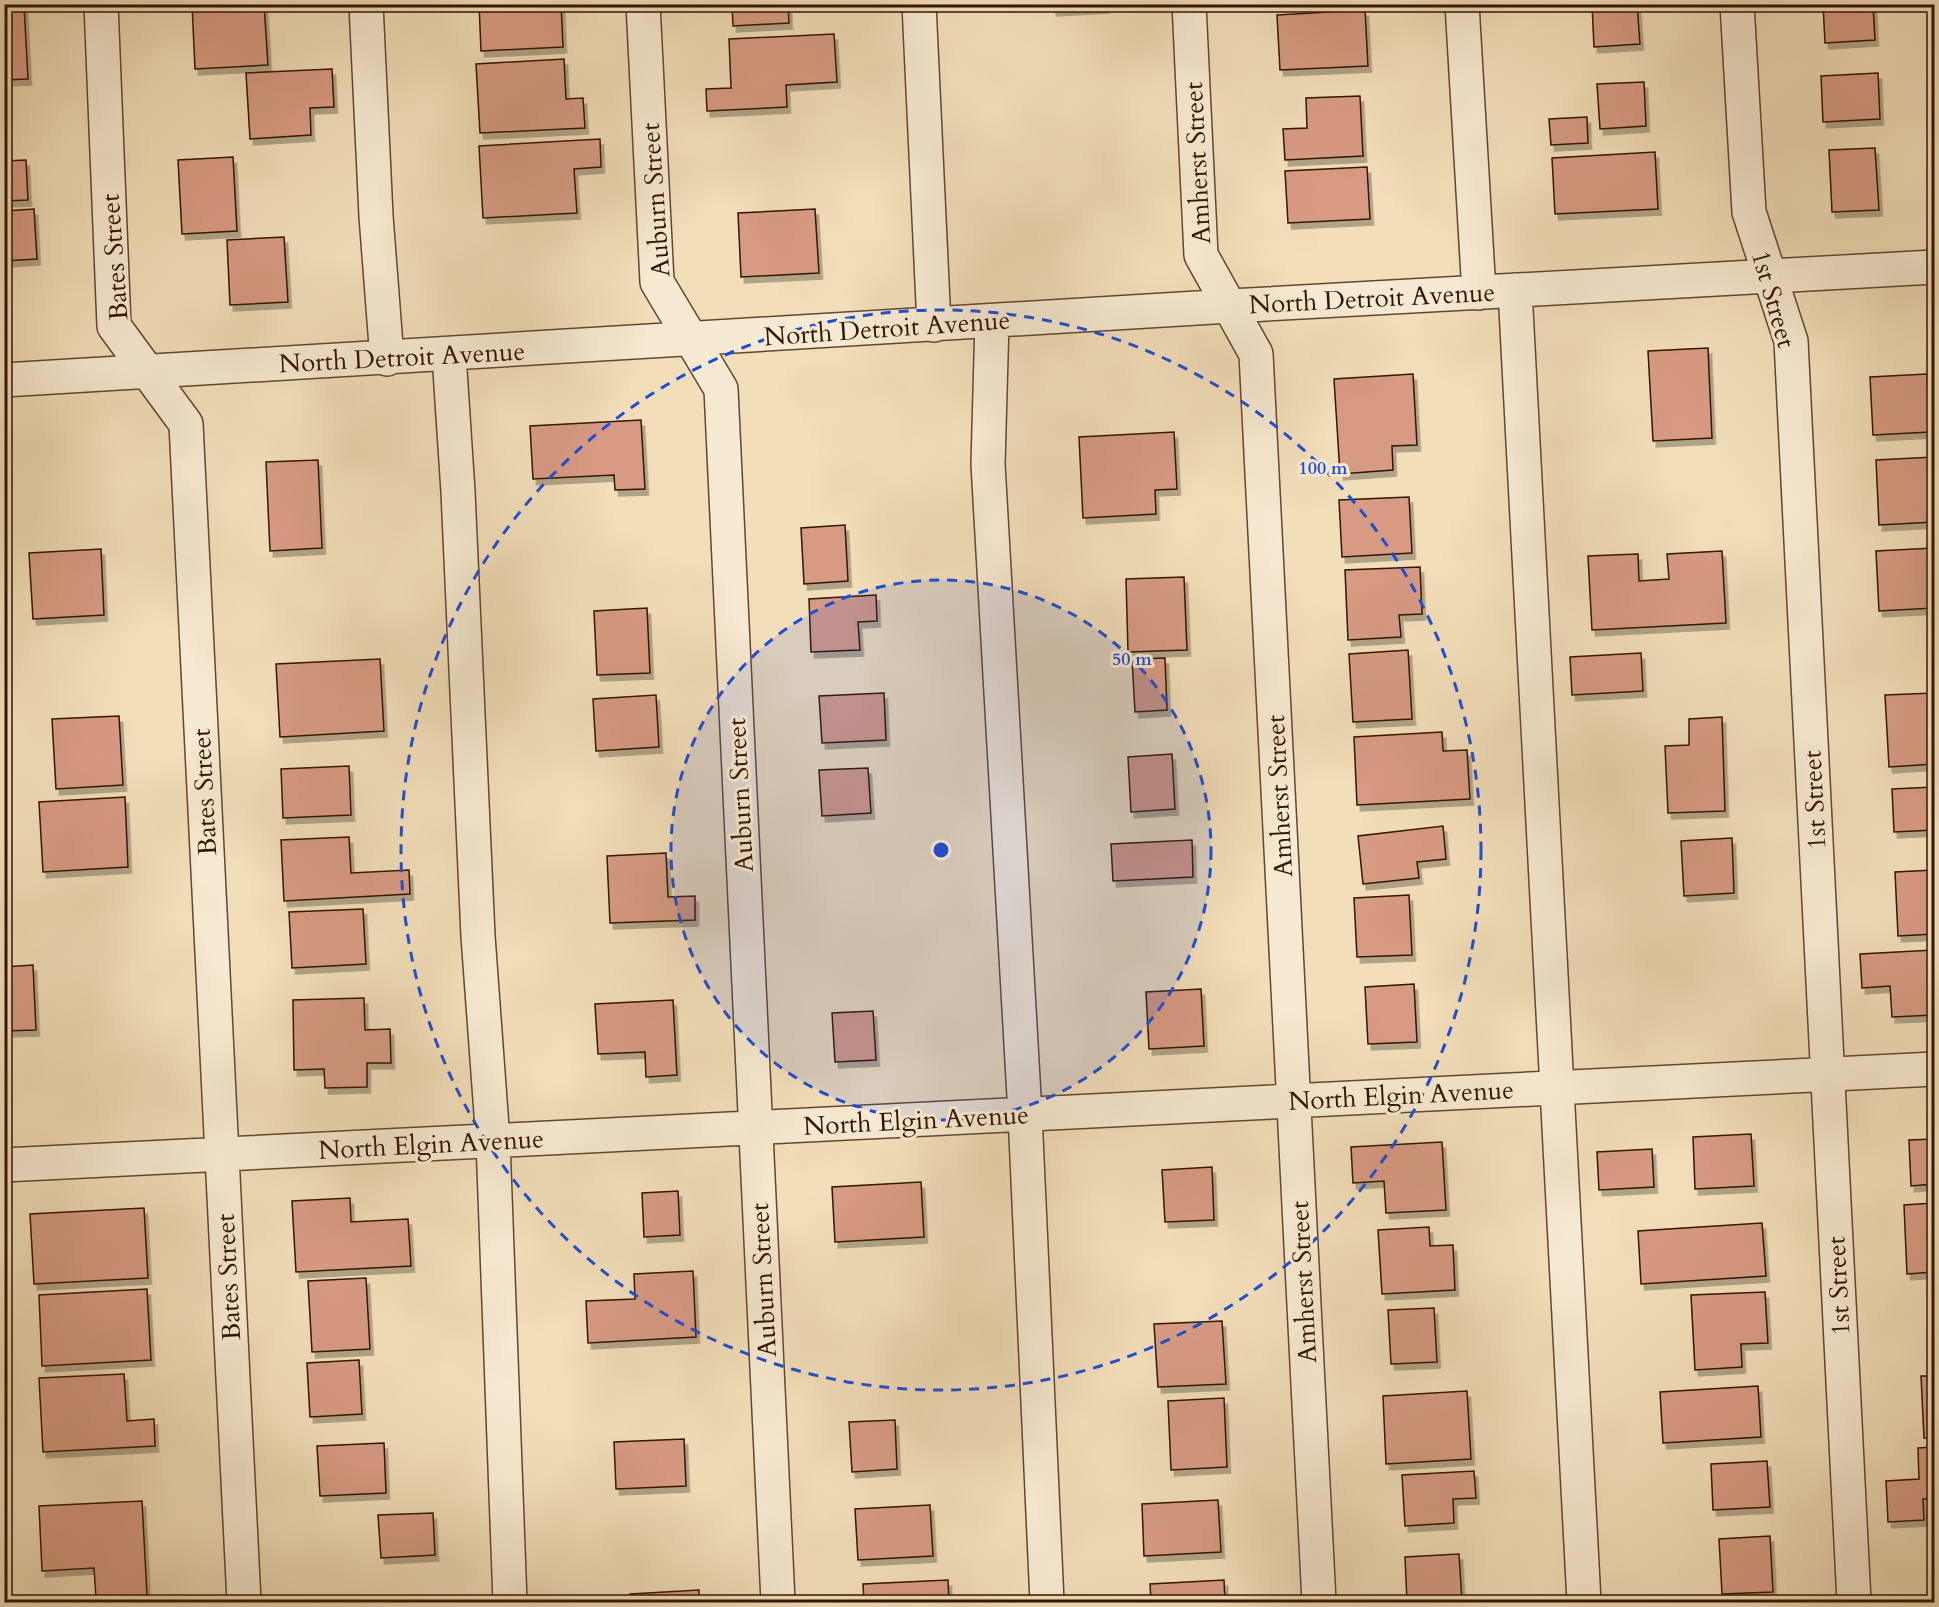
<svg xmlns="http://www.w3.org/2000/svg" width="1939" height="1607" viewBox="0 0 1939 1607" font-family="Cardo,serif">
<defs>
<filter id="shadow"><feDropShadow dx="3.5" dy="6" stdDeviation="0" flood-color="#0004"/></filter>
</defs>
<rect width="100%" height="100%" fill="#f2deb9"/>
<filter id="stains"><feTurbulence type="fractalNoise" baseFrequency=".00333" numOctaves="4"/><feColorMatrix values="0 0 0 0 .2 0 0 0 0 .09 0 0 0 0 .02 0 0 0 .5 -.17"/></filter>
<radialGradient id="worn" r=".72"><stop offset=".6" stop-color="#630" stop-opacity="0"/><stop offset="1" stop-color="#630" stop-opacity=".3"/></radialGradient>
<path fill="#d79b83" stroke="#321403" stroke-width="1.5" filter="url(#shadow)" d="M192,4H264L268,65L195,69Z
M479,4H561L563,47L481,51Z
M732,4H788L789,23L733,26Z
M1052,4H1106V7L1053,10Z
M1592,4H1637L1640,44L1594,47Z
M1823,4H1873L1875,40L1825,43Z
M24,5L28,79L4,80V6Z
M1365,10L1368,66L1280,70L1277,15Z
M834,34L837,82L786,85L787,107L707,111L706,89L731,88L729,39Z
M564,59L566,99L583,98L585,128L480,133L476,64Z
M332,69L334,107L310,108L311,135L250,139L246,73Z
M1878,73L1880,119L1823,122L1821,76Z
M1644,82L1646,126L1600,129L1597,84Z
M1360,96L1363,156L1285,160L1283,129L1307,128L1306,98Z
M1587,117L1588,143L1551,145L1549,119Z
M600,139L601,167L574,169L577,213L483,218L479,146Z
M1875,148L1879,210L1832,212L1829,150Z
M1655,152L1658,209L1555,214L1552,158Z
M233,157L237,231L182,234L178,160Z
M26,160L28,200L4,201V161Z
M1367,167L1370,219L1288,223L1285,171Z
M34,209L37,259L4,261V211Z
M815,209L819,273L741,277L738,213Z
M284,237L288,302L230,305L227,240Z
M1708,348L1712,438L1653,441L1648,351Z
M1413,374L1417,445L1392,446L1393,470L1340,474L1334,379Z
M1927,374L1930,432L1873,435L1870,377Z
M641,420L645,489L615,490L614,475L533,479L530,426Z
M1174,432L1177,489L1155,490L1156,514L1083,518L1079,437Z
M1934,457V522L1879,525L1876,460Z
M318,460L322,548L270,551L266,462Z
M1409,497L1412,553L1342,557L1339,500Z
M845,525L848,581L804,584L801,528Z
M1934,548V608L1879,611L1876,551Z
M101,549L104,615L33,619L29,553Z
M1722,551L1726,623L1592,630L1588,556L1638,554L1639,581L1669,579L1667,554Z
M1420,567L1422,614L1399,615L1401,637L1348,640L1345,570Z
M1184,577L1187,650L1128,652L1126,579Z
M876,595L877,621L858,622L860,650L811,652L809,599Z
M647,608L650,673L597,675L594,611Z
M1408,650L1412,719L1353,722L1349,654Z
M1641,653L1643,691L1572,695L1570,657Z
M1165,658L1167,710L1135,712L1132,659Z
M380,659L384,731L280,737L276,664Z
M884,693L886,740L822,743L819,696Z
M1934,693V764L1889,767L1885,695Z
M656,695L659,747L596,751L593,699Z
M119,716L123,785L56,789L52,719Z
M1722,717L1725,811L1668,813L1665,746L1689,745V719Z
M1442,732L1443,751L1467,750L1470,799L1357,805L1354,737Z
M1172,754L1175,809L1131,812L1128,757Z
M349,766L351,815L283,818L281,769Z
M868,768L871,813L822,816L819,770Z
M1934,787V830L1894,832L1892,789Z
M125,797L128,867L43,872L39,802Z
M1443,826L1446,859L1417,862L1419,878L1363,884L1358,836Z
M349,837L351,873L409,870L410,894L284,901L281,840Z
M1732,838L1734,893L1684,896L1681,841Z
M1192,840L1193,877L1113,881L1111,844Z
M666,853L668,897L695,896V920L610,923L607,856Z
M1934,870V934L1898,936L1895,872Z
M1409,895L1412,955L1357,957L1354,898Z
M363,909L366,964L292,968L289,912Z
M1934,950V1015L1892,1017L1890,986L1862,988L1860,954Z
M33,965L36,1030L4,1031V967Z
M1414,984L1417,1042L1368,1044L1365,987Z
M1201,989L1204,1046L1149,1049L1146,992Z
M364,998L365,1030L390,1029L391,1063H367V1087L325,1088L324,1069L294,1070L293,1000Z
M673,1000L677,1075L646,1077L645,1052L598,1054L595,1004Z
M873,1011L876,1060L835,1062L832,1013Z
M1751,1134L1754,1186L1695,1189L1693,1137Z
M1934,1139V1184L1911,1186L1909,1140Z
M1442,1142L1446,1210L1386,1213L1384,1181L1353,1183L1351,1147Z
M1652,1149L1654,1187L1599,1190L1597,1152Z
M1212,1167L1214,1220L1165,1222L1162,1170Z
M921,1182L924,1237L835,1242L832,1187Z
M678,1191L680,1235L644,1237L642,1193Z
M350,1198L351,1222L408,1219L411,1266L296,1272L292,1201Z
M1934,1203V1272L1907,1274L1904,1205Z
M144,1208L148,1278L34,1284L30,1214Z
M1762,1223L1766,1276L1641,1284L1638,1231Z
M1429,1227L1430,1246L1453,1245L1455,1290L1382,1294L1378,1230Z
M693,1271L696,1337L588,1343L586,1301L635,1299L634,1274Z
M366,1278L370,1349L312,1352L308,1281Z
M147,1289L151,1360L42,1366L39,1295Z
M1765,1292L1768,1343L1741,1344L1742,1367L1695,1370L1691,1295Z
M1434,1308L1437,1362L1391,1364L1388,1310Z
M1222,1321L1226,1384L1158,1387L1154,1324Z
M359,1360L362,1414L310,1417L307,1363Z
M124,1374L127,1421L154,1419L155,1446L43,1452L39,1378Z
M1921,1376H1934V1438H1924Z
M1758,1386L1761,1437L1663,1443L1660,1392Z
M1467,1391L1471,1459L1386,1464L1383,1396Z
M1224,1398L1227,1467L1171,1470L1168,1401Z
M895,1420L897,1469L852,1472L849,1422Z
M684,1439L686,1486L616,1489L614,1442Z
M384,1443L386,1493L320,1496L317,1446Z
M1934,1447V1498L1923,1499L1924,1520L1888,1522L1886,1481L1919,1479L1918,1448Z
M1767,1461L1770,1507L1713,1510L1711,1464Z
M1474,1471L1476,1498L1453,1499L1454,1523L1405,1526L1402,1475Z
M1218,1500L1221,1552L1144,1556L1142,1504Z
M142,1501L147,1595L96,1598L94,1568L42,1571L39,1506Z
M930,1505L933,1556L858,1560L855,1509Z
M433,1513L435,1555L381,1558L378,1515Z
M1770,1536L1773,1592L1722,1594L1719,1539Z
M1934,1537V1586H1930L1928,1538Z
M1459,1554L1462,1602H1407L1405,1557Z
M948,1580L949,1602H864L863,1584Z
M1224,1580L1225,1602H1151L1150,1584Z
M699,1590V1602H631L630,1594Z"/>
<g fill="none" stroke-linecap="round" stroke-linejoin="round">
<defs>
<path id="minor" d="M101,4L114,326L186,424L244,1602
M366,4L376,216L387,359
M643,4L657,282L721,389L778,1602
M919,4L934,325
M1189,4L1201,255L1256,354L1319,1602
M1462,4L1479,293
M1737,4L1749,212L1791,341L1854,1602
M1515,290L1584,1602
M992,321L988,464L1025,1114L1047,1602
M449,355L458,492L478,936L493,1141L510,1602
M4,380L1230,306L1934,267
M4,1165L1934,1069"/>
</defs>
<use href="#minor" stroke="#624630" stroke-width="36"/>
<use href="#minor" stroke="#f7ead2" stroke-width="33"/>
</g>
<circle cx="941" cy="850" r="270" fill="#1d4ed8" fill-opacity=".12"/>
<g fill="none" stroke="#1d4ed8" stroke-width="3" stroke-dasharray="10 8">
<circle cx="941" cy="850" r="270"/>
<circle cx="941" cy="850" r="540"/>
</g>
<g text-anchor="middle" stroke-width="6" stroke-linejoin="round" paint-order="stroke">
<g font-size="26" fill="#321403" stroke="#f7ead2">
<text transform="translate(1197 163) rotate(-93)" y="9">Amherst Street</text>
<text transform="translate(655 200) rotate(-94)" y="9">Auburn Street</text>
<text transform="translate(114 257) rotate(-94)" y="9">Bates Street</text>
<text transform="translate(1372 298) rotate(-3)" y="9">North Detroit Avenue</text>
<text transform="translate(1774 299) rotate(74)" y="9">1st Street</text>
<text transform="translate(887 328) rotate(-4)" y="9">North Detroit Avenue</text>
<text transform="translate(402 357) rotate(-3)" y="9">North Detroit Avenue</text>
<text transform="translate(204 792) rotate(-93)" y="9">Bates Street</text>
<text transform="translate(740 795) rotate(-93)" y="9">Auburn Street</text>
<text transform="translate(1279 796) rotate(-93)" y="9">Amherst Street</text>
<text transform="translate(1814 800) rotate(-93)" y="9">1st Street</text>
<text transform="translate(1401 1095) rotate(-3)" y="9">North Elgin Avenue</text>
<text transform="translate(916 1120) rotate(-3)" y="9">North Elgin Avenue</text>
<text transform="translate(431 1144) rotate(-3)" y="9">North Elgin Avenue</text>
<text transform="translate(228 1277) rotate(-93)" y="9">Bates Street</text>
<text transform="translate(763 1280) rotate(-93)" y="9">Auburn Street</text>
<text transform="translate(1303 1282) rotate(-93)" y="9">Amherst Street</text>
<text transform="translate(1838 1286) rotate(-93)" y="9">1st Street</text>
</g>
</g>
<circle cx="941" cy="850" r="9" fill="#1d4ed8" stroke="#f7ead2" stroke-width="3"/>
<g font-size="18" text-anchor="middle" font-weight="bold" fill="#1d4ed8" stroke="#f7ead2" stroke-width="6" stroke-linejoin="round" paint-order="stroke">
<text x="1323" y="474">100 m</text>
<text x="1132" y="665">50 m</text>
</g>
<rect width="1939" height="1607" fill="none" stroke="#f2deb9" stroke-width="24"/>
<rect x="6" y="6" width="1927" height="1595" fill="none" stroke="#321403" stroke-width="3"/>
<rect x="12" y="12" width="1915" height="1583" fill="none" stroke="#321403" stroke-width="1.5"/>
<rect width="100%" height="100%" filter="url(#stains)"/>
<rect width="100%" height="100%" fill="url(#worn)"/>
</svg>
